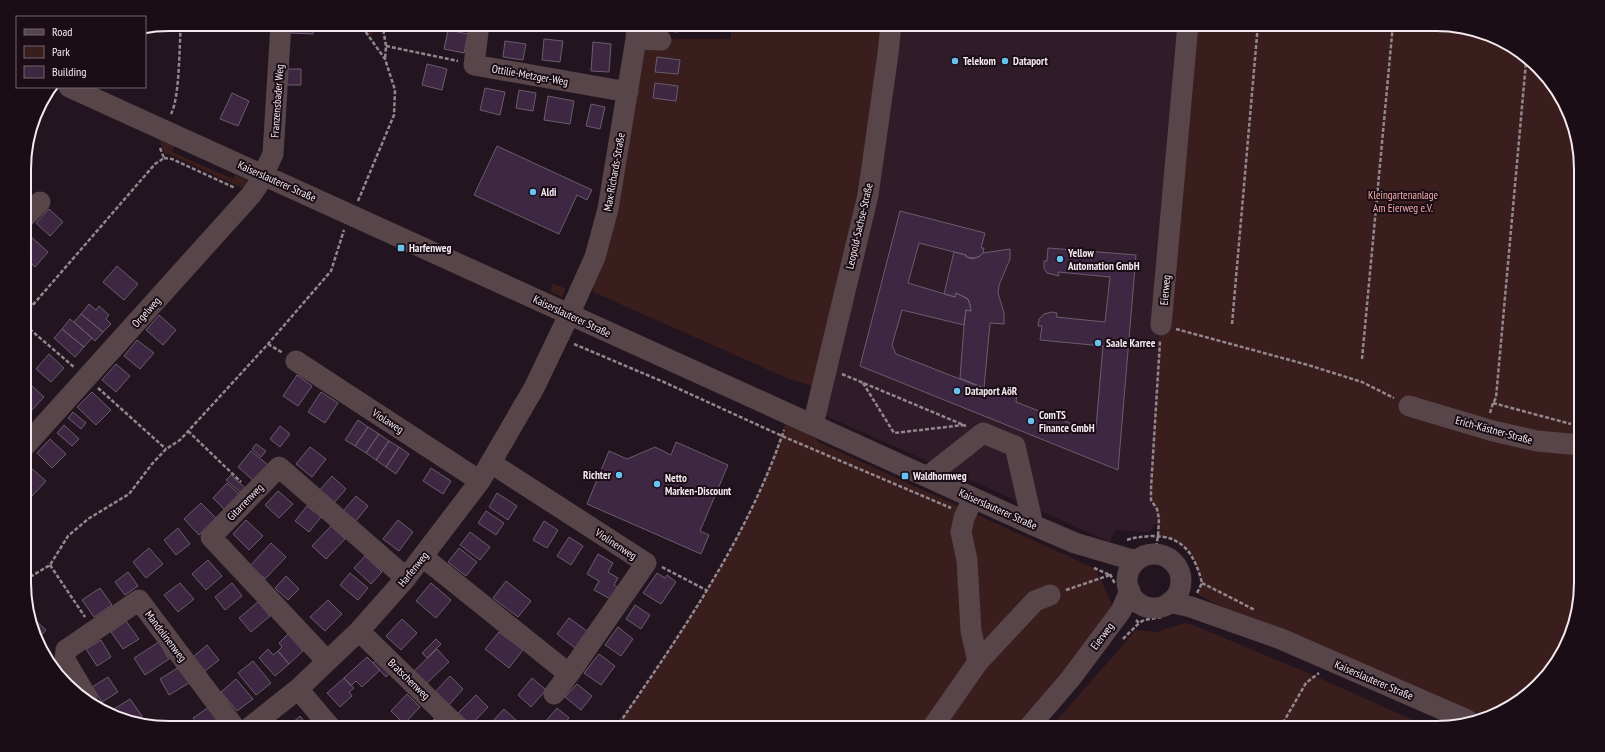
<svg xmlns="http://www.w3.org/2000/svg" width="1605" height="752" viewBox="0 0 1605 752" font-family="'PT Sans Narrow',sans-serif">
<rect width="100%" height="100%" fill="#23151f"/>
<path fill="#301c29" d="M888,24H1181L1151,500L1157,509L1159,519L1149,532L1115,530L1110,542L824,415Z"/>
<path fill="#3a1e1d" d="M363,24H382L370,36Z
M731,24H891L868,195L812,386L787,378L593,292L595,257L636,39H731Z
M1193,24H1436L1492,35L1551,81L1580,150L1581,583L1570,639L1545,678L1517,703L1467,720L1281,639L1197,594L1202,583C1198,567 1191,546 1174,540C1169,538 1163,537 1158,536L1157,509L1151,500V488L1161,325Z
M161,140L174,146L172,152L233,179L235,175L246,180L247,183L245,187H240L169,154H165L160,142Z
M552,283L566,289L562,297L551,292Z
M789,414L820,443L1096,569L1113,607L1097,631L1014,728H616L653,674L729,554L757,498Z
M1185,623L1193,625L1308,673L1431,728H1050L1136,630L1157,632Z"/>
<path fill="#3d2743" stroke="#695d6c" d="M292,24H313V34L291,33Z
M660,24H678L677,32L659,30Z
M448,30L468,34L464,53L444,49Z
M544,39L563,41L560,62L542,60Z
M505,41L526,44L523,60L503,57Z
M593,42L611,44L609,72L591,71Z
M657,57L680,60L678,74L655,72Z
M427,64L447,69L442,90L422,85Z
M284,69H301V85H283Z
M655,83L678,86L676,101L653,98Z
M485,88L505,92L500,115L480,110Z
M519,90L536,93L533,111L516,108Z
M232,93L249,101L238,126L220,119Z
M548,96L574,101L570,124L544,120Z
M591,104L605,107L600,129L586,126Z
M497,146L592,190L587,200L577,195L559,234L474,195Z
M49,209L63,222L50,236L36,223Z
M900,211L985,233L981,248H984L983,253L980,256L976,258L966,257V255L919,243L908,283L955,297L956,293L968,299L970,305L971,311L966,310L964,325L902,310L892,345L896,354L988,390L1017,392L1016,402L1090,431L1096,428L1103,346L1040,340L1042,326H1038L1039,319L1044,314L1052,312L1057,313L1056,317L1105,322L1110,277L1058,272L1059,276L1047,273L1044,268V261H1047L1048,248L1136,255L1118,470L860,366Z
M28,234L48,252L35,267L25,258L24,238Z
M1010,249V259L999,285L998,293L1004,313V324L990,323L984,388L960,378L964,325L966,310L971,311L970,305L968,299L956,293L955,297L944,294L954,252L966,255V257L972,259L980,256L983,253Z
M117,266L138,284L124,300L103,282Z
M89,304L96,310L99,306L109,315L106,319L111,324L103,332L81,314Z
M81,314L103,332L95,341L74,322Z
M159,315L176,330L163,345L146,330Z
M70,319L92,338L84,347L62,329Z
M62,329L84,347L75,357L54,338Z
M137,340L154,353L140,369L124,356Z
M49,354L64,368L51,382L36,369Z
M116,364L130,376L116,392L102,380Z
M297,375L312,386L298,406L283,396Z
M32,386L44,397L30,412L25,407V394Z
M92,392L111,410L96,425L77,407Z
M321,392L338,403L325,423L308,412Z
M73,412L86,423L81,429L68,418Z
M358,420L368,427L355,446L345,440Z
M64,425L79,439L72,446L57,433Z
M280,426L290,434L280,447L270,439Z
M368,427L379,434L366,453L355,446Z
M379,434L389,441L376,460L366,453Z
M50,439L66,454L52,468L37,453Z
M389,441L399,447L386,467L376,460Z
M676,442L728,465L700,531L709,535L701,554L587,504L609,451L627,459L655,447L671,455Z
M256,444L266,451L261,457L252,449Z
M310,447L326,459L312,477L296,464Z
M399,447L409,454L396,474L386,467Z
M251,451L268,465L254,481L238,467Z
M30,467L46,481L32,496L25,490V472Z
M431,468L451,481L443,494L423,481Z
M231,475L245,488L240,492L226,480Z
M332,476L346,489L333,504L319,491Z
M227,483L240,495L225,510L213,498Z
M278,491L293,504L279,518L265,505Z
M497,493L517,506L508,520L489,507Z
M356,496L368,506L355,522L343,511Z
M201,503L216,518L199,535L184,519Z
M307,506L321,517L309,532L295,521Z
M486,511L504,523L496,535L478,523Z
M246,520L263,536L249,550L233,534Z
M398,520L413,532L399,551L383,539Z
M544,521L558,530L547,548L533,540Z
M331,526L345,539L326,559L312,546Z
M178,528L190,544L176,555L164,540Z
M470,532L490,547L480,560L460,545Z
M569,537L583,546L571,565L557,556Z
M271,543L286,557L265,579L250,566Z
M149,548L163,564L146,578L133,562Z
M459,548L477,562L466,576L448,562Z
M598,554L613,563L608,572L618,578L614,585L619,588L612,600L594,590L599,581L587,574Z
M365,556L382,572L371,584L354,568Z
M208,560L222,576L206,590L192,574Z
M128,572L138,586L125,595L115,582Z
M350,573L368,588L358,600L340,585Z
M657,573L665,578L667,575L676,582L661,604L643,593Z
M286,576L299,589L288,600L275,588Z
M506,581L531,601L518,617L493,598Z
M180,583L194,599L178,612L164,595Z
M232,583L242,596L225,610L215,597Z
M431,583L451,600L436,618L416,601Z
M100,588L112,605L94,617L82,600Z
M328,600L342,614L325,631L310,617Z
M258,602L270,616L251,632L239,618Z
M635,605L650,615L641,629L626,619Z
M569,618L587,631L575,648L557,634Z
M34,619L46,630L40,637L33,620Z
M402,619L417,633L401,650L386,636Z
M126,621L139,639L123,649L111,632Z
M618,627L633,639L621,656L605,645Z
M499,632L523,650L509,668L485,649Z
M288,634L303,651L289,664L278,651L282,647L279,643Z
M436,639L441,644L427,658L422,653Z
M101,640L111,657L97,666L86,649Z
M159,642L169,659L145,675L134,658Z
M207,645L219,660L205,671L193,657Z
M268,649L273,655L278,651L289,664L275,676L259,658Z
M437,649L449,662L426,684L414,671Z
M599,654L615,666L601,685L584,673Z
M367,657L380,670L362,687L356,681L351,686L344,678Z
M378,659L390,672L386,677L373,663Z
M253,661L271,683L256,695L238,673Z
M179,667L189,683L169,695L160,679Z
M450,676L463,689L448,706L434,693Z
M108,677L118,692L102,702L92,687Z
M344,678L354,688L349,692L352,696L340,707L327,693Z
M532,678L546,690L531,707L518,695Z
M236,679L253,699L237,711L221,692Z
M577,684L592,696L581,710L565,697Z
M407,694L420,707L404,724L391,711Z
M476,695L488,707L471,725L458,713Z
M130,699L142,716L134,721L112,716L109,712Z
M209,707L220,724L214,728H200L193,718Z
M557,708L569,718L560,728H550L544,723Z
M504,709L517,721L511,728H494L490,724Z
M300,716L310,728H294L291,724Z
M434,719L443,728H425Z
M178,721L182,728H167Z"/>
<g fill="none" stroke-linecap="round" stroke-linejoin="round">
<path stroke="#93878f" stroke-width="2.5" stroke-dasharray="4 2" stroke-linecap="butt" d="M384,24L383,28L386,46L385,59
M386,46L458,61
M171,114C180,97 179,46 181,24
M164,158L172,159L235,188
M358,201L394,115L395,90L385,59L360,24
M25,314L155,164L164,158L160,148
M1232,324L1258,24
M25,325L75,368
M1176,329L1308,365L1362,382L1394,398
M268,344L283,353
M574,344L666,383L782,436L951,508
M1362,359L1393,24
M842,374L966,426
M863,383L894,433L964,425
M98,388L166,449
M1493,403L1571,424
M1490,413L1493,403L1496,398L1526,62
M188,431L241,482
M1127,540C1135,537 1142,537 1151,536C1183,535 1195,555 1202,583L1197,593
M1155,553L1158,536L1159,519L1157,509L1151,500V488L1160,341
M50,565L85,617
M662,567L706,590
M1094,568L1110,575
M1110,574L1115,584
M25,580L50,565L68,536L88,519L129,494L152,464L166,449L180,440L268,344L331,271L344,230
M1202,583L1255,610
M1066,590L1110,575
M1136,620L1139,623L1144,620L1162,617
M1123,639L1139,623
M616,728C680,635 748,537 784,430
M1280,728L1306,683L1319,673"/>
<path stroke="#574549" stroke-width="21" d="M479,24L474,65L628,92
M636,39L661,40
M69,87L1033,525L1075,543L1136,561
M24,218L40,202
M1161,325L1188,24
M296,361L480,481
M1409,406L1493,431L1537,441L1581,445
M813,425L868,195L888,54L891,24
M25,446L251,195L260,182L273,154L281,24
M927,477L983,433L1015,446L1033,525
M973,498L964,518L961,532L967,560L971,631L978,662
M1127 581a27 27 0 1 1 54 0a27 27 0 1 1-54 0Z
M423,557L569,674L646,563L491,463
M1170,602L1191,607L1281,639L1467,720
M359,631L459,728
M327,661L211,537L279,467L406,578
M298,689L331,728
M554,694L569,674
M87,697L65,660L66,650L139,600L235,728
M249,728L298,689L359,631L406,578L480,481L534,388L569,315L595,257L608,209L636,39L637,24
M932,728L978,662L1035,601L1050,595
M1028,728L1071,678L1121,611L1130,591"/>
</g>
<g fill="#69c3f1" stroke="#1a0d16" stroke-width="1.5">
<circle cx="955" cy="61" r="4"/>
<circle cx="1005" cy="61" r="4"/>
<circle cx="533" cy="192" r="4"/>
<rect x="397" y="244" width="8" height="8" rx="2"/>
<circle cx="1060" cy="259" r="4"/>
<circle cx="1098" cy="343" r="4"/>
<circle cx="957" cy="391" r="4"/>
<circle cx="1031" cy="421" r="4"/>
<circle cx="619" cy="475" r="4"/>
<rect x="901" y="472" width="8" height="8" rx="2"/>
<circle cx="657" cy="484" r="4"/>
</g>
<g text-anchor="middle" stroke-width="4" stroke-linejoin="round" paint-order="stroke">
<g font-size="11" font-weight="bold" fill="#f3e9ef" stroke="#1a0d16" text-anchor="start">
<text x="963" y="65">Telekom</text>
<text x="1013" y="65">Dataport</text>
<text x="541" y="196">Aldi</text>
<text x="409" y="252">Harfenweg</text>
<text x="1068" y="257">Yellow<tspan x="1068" dy="13">Automation GmbH</tspan></text>
<text x="1106" y="347">Saale Karree</text>
<text x="965" y="395">Dataport AöR</text>
<text x="1039" y="419">ComTS<tspan x="1039" dy="13">Finance GmbH</tspan></text>
<text x="611" y="479" text-anchor="end">Richter</text>
<text x="913" y="480">Waldhornweg</text>
<text x="665" y="482">Netto<tspan x="665" dy="13">Marken-Discount</tspan></text>
</g>
<g font-size="11" fill="#f3e9ef" stroke="#1a0d16">
<text transform="translate(530 75) rotate(10)" y="4">Ottilie-Metzger-Weg</text>
<text transform="translate(277 101) rotate(-86)" y="4">Franzensbader Weg</text>
<text transform="translate(614 172) rotate(-80)" y="4">Max-Richards-Straße</text>
<text transform="translate(277 181) rotate(24)" y="4">Kaiserslauterer Straße</text>
<text transform="translate(859 226) rotate(-77)" y="4">Leopold-Sachse-Straße</text>
<text transform="translate(1165 290) rotate(-85)" y="4">Eierweg</text>
<text transform="translate(146 312) rotate(-48)" y="4">Orgelweg</text>
<text transform="translate(572 316) rotate(25)" y="4">Kaiserslauterer Straße</text>
<text transform="translate(388 421) rotate(33)" y="4">Violaweg</text>
<text transform="translate(1494 430) rotate(15)" y="4">Erich-Kästner-Straße</text>
<text transform="translate(245 502) rotate(-46)" y="4">Gitarrenweg</text>
<text transform="translate(998 509) rotate(24)" y="4">Kaiserslauterer Straße</text>
<text transform="translate(616 544) rotate(33)" y="4">Violinenweg</text>
<text transform="translate(413 569) rotate(-51)" y="4">Harfenweg</text>
<text transform="translate(166 636) rotate(53)" y="4">Mandolinenweg</text>
<text transform="translate(1102 636) rotate(-53)" y="4">Eierweg</text>
<text transform="translate(409 679) rotate(44)" y="4">Bratschenweg</text>
<text transform="translate(1374 680) rotate(23)" y="4">Kaiserslauterer Straße</text>
</g>
<g font-size="11" fill="#f4aba7" stroke="#1a0d16">
<text x="1403" y="199">Kleingartenanlage<tspan x="1403" dy="13">Am Eierweg e.V.</tspan></text>
</g>
</g>
<path d="M0 0H1605V752H0ZM169 31H1436A138 138 0 0 1 1574 169V583A138 138 0 0 1 1436 721H169A138 138 0 0 1 31 583V169A138 138 0 0 1 169 31Z" fill="#1a0d16" fill-rule="evenodd"/>
<path fill="none" stroke="#f3e9ef" stroke-width="2" d="M169 31H1436A138 138 0 0 1 1574 169V583A138 138 0 0 1 1436 721H169A138 138 0 0 1 31 583V169A138 138 0 0 1 169 31Z"/>
<rect x="16" y="16" width="130" height="72" fill="#1a0d16" stroke="#71656d"/>
<rect x="24" y="29" width="20" height="6" fill="#574549" stroke="#71656d"/>
<text x="52" y="36" font-size="12" fill="#f3e9ef">Road</text>
<rect x="24" y="46" width="20" height="12" fill="#3a1e1d" stroke="#71656d"/>
<text x="52" y="56" font-size="12" fill="#f3e9ef">Park</text>
<rect x="24" y="66" width="20" height="12" fill="#3d2743" stroke="#71656d"/>
<text x="52" y="76" font-size="12" fill="#f3e9ef">Building</text>
</svg>
